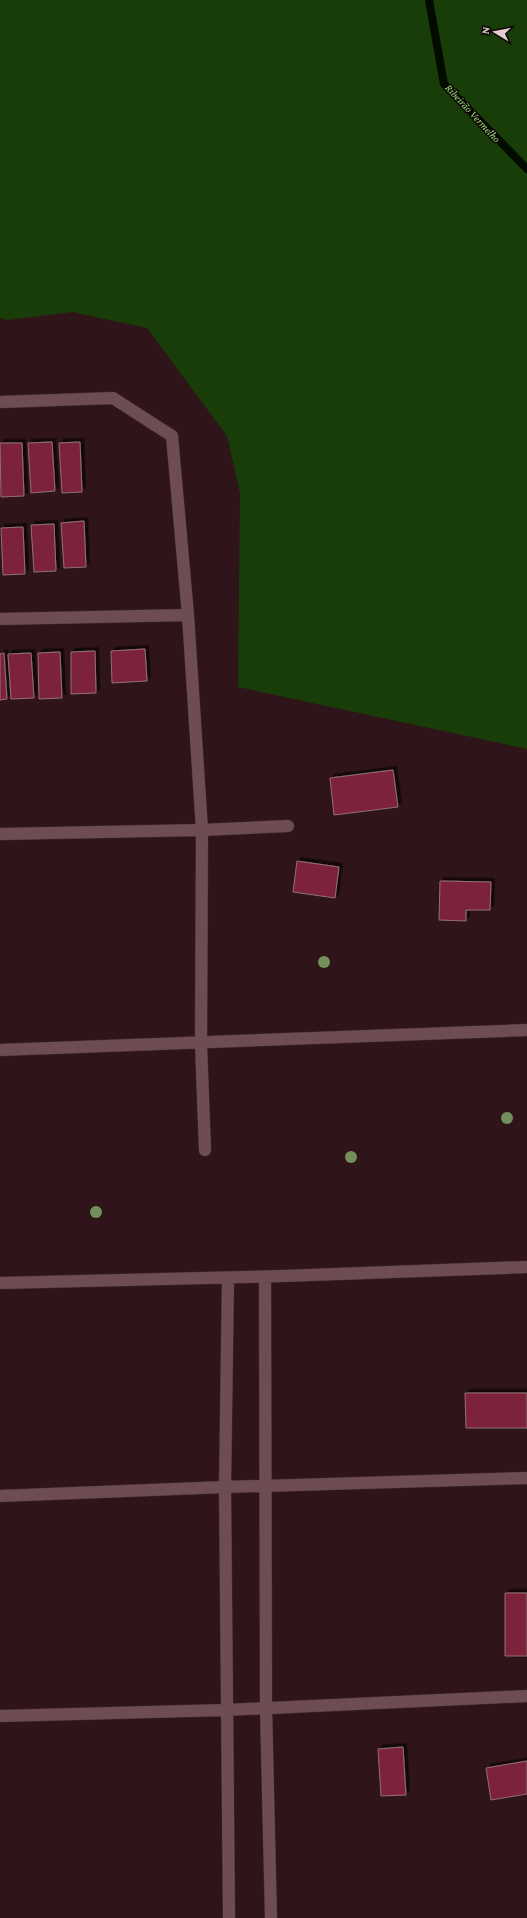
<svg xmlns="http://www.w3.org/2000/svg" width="527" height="1918" viewBox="0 0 527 1918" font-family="'Crimson Pro',serif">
<defs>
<filter id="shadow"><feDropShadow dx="3.5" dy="-3.5" stdDeviation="0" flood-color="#0009"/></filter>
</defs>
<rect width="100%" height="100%" fill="#2f1419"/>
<path fill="#193d08" d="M0,0H527V749L238,687L240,493L227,436L147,328L72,312L8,320L0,318Z"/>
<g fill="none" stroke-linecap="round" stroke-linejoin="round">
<path stroke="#010b00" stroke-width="8" d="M429,0L444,84L527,169"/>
</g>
<path fill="#7c243b" stroke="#927075" filter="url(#shadow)" d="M52,442L55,491L31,493L28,443Z
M80,442L82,492L62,493L59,443Z
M0,443H22L24,496L1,497Z
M84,521L86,567L64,568L61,523Z
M54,524L56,571L34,572L31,525Z
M23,527L25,574L3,575L1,528Z
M145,649L147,681L112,683L111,651Z
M95,651L96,693L71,694V652Z
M60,652L62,698L39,699L38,653Z
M4,653L7,699L0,700V654Z
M31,653L34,698L11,699L8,654Z
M393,770L398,807L334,815L330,778Z
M297,861L339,867L335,898L293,892Z
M440,881L491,882L490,910H466V921L439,920Z
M465,1393H527V1428H466Z
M505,1593H527V1656H505Z
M403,1747L406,1795L381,1796L378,1749Z
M527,1761V1794L491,1800L486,1768Z"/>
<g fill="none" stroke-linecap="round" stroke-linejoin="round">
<defs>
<path id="street" d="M0,402L113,398L172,436L188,615L202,830L201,1044L205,1150
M0,619L188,615
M0,834L202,830L288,826
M0,1050L527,1030
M265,1277L266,1707L271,1918
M228,1278L225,1487L229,1918
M0,1283L283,1276L527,1267
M0,1496L225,1487L527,1478
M0,1716L226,1710L527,1696"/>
</defs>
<use href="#street" stroke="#422e32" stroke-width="13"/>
<use href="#street" stroke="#6d4d52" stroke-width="12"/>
</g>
<g fill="#73905a">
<circle cx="324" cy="962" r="6"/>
<circle cx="507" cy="1118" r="6"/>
<circle cx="351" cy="1157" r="6"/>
<circle cx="96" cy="1212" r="6"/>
</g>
<g text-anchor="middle" stroke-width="3" stroke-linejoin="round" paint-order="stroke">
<g font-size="11" font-style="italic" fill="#92db77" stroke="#0f0506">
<text transform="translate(473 113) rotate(47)" y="4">Ribeirão Vermelho</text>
</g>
</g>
<g transform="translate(495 32) rotate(280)" stroke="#0f0506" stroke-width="3" paint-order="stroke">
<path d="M0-3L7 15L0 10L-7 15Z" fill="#e2ced0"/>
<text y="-6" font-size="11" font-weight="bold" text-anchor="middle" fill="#e2ced0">N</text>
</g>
</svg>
